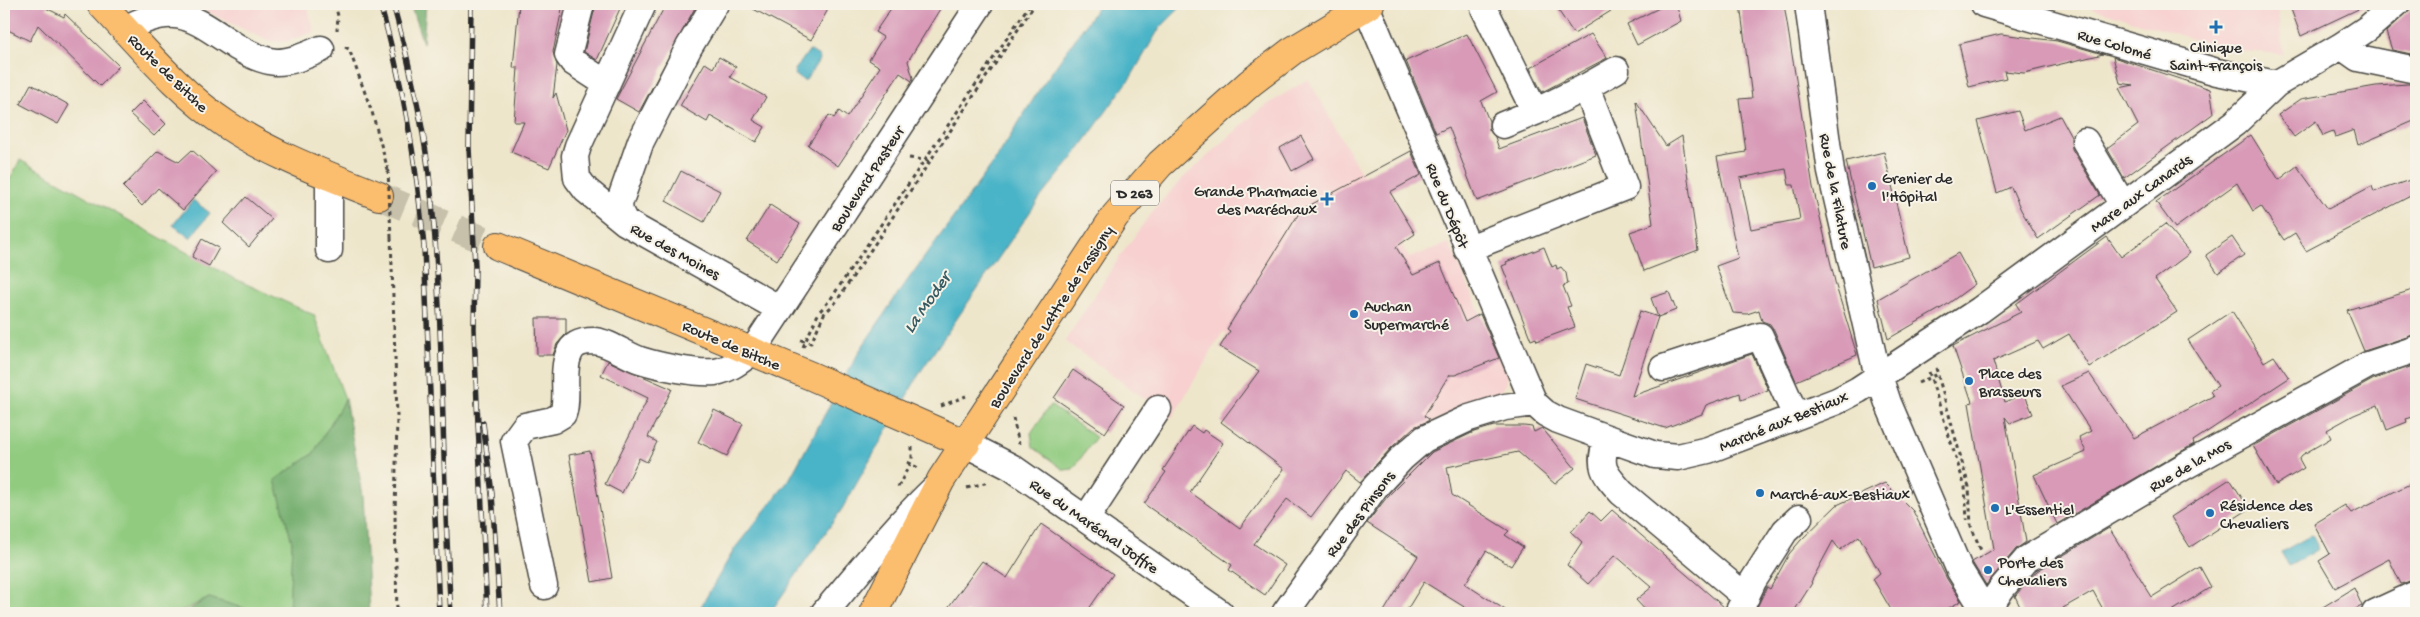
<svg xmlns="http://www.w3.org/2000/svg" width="2420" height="617" viewBox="0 0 2420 617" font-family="'Gochi Hand',sans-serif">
<rect width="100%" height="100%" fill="#f7f3e8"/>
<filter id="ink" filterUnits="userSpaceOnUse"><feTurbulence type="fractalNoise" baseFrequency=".02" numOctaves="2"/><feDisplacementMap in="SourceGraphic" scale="10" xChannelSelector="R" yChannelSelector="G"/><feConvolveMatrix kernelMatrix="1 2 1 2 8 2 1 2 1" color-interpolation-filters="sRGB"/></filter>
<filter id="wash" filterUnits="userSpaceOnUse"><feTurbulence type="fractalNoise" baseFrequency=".0096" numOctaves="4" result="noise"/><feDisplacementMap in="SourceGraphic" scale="20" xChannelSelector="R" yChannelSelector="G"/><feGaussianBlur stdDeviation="1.12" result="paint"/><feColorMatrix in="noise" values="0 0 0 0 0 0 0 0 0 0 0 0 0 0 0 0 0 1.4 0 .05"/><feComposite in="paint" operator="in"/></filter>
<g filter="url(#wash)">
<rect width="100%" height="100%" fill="#eee6cb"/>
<path fill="#f7d0cf" d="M190,4H307L314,32L284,42L269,41Z
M2078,4H2277L2283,54L2229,50Z
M1308,79L1409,258L1449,243L1507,373V382L1500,391L1441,418L1396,446L1375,466L1306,379L1223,332L1172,418L1065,341L1119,258L1151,213L1182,179L1259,110Z"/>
<path fill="#90cb7f" stroke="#5e7b55" d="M20,160L231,277L314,315L345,399L313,454L275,480L292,542L289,613H260L209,598L177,613H4V191Z
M1050,405L1096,437L1073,469L1064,470L1033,447L1031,433Z"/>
<path fill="#74af6e" stroke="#506d4c" d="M410,4H426L423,43Z
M345,399L363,495L369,613H289L292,542L275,480L313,454Z
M209,598L260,613H183Z"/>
<path fill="#49b4c7" stroke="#3a7079" d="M1100,4H1184L1159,29L1131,77L1072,159L1039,199L921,371L842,509L770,613H693L700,608L735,548L789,480L860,350L899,292L996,159L1039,90Z
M811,51L819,56V60L806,80H803L795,75V70L808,52Z
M193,200L210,213L190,238L173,225Z
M2312,535L2319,549L2289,566L2281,552Z"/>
<g id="blocks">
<path fill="#d89ab7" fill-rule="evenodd" d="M4,4H48L46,8L64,17L65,14L119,66L100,86L38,25L30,41L4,28Z
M519,4H563L553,52L557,65L553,98L556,93L566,130L549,168L511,152L524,122H514L518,68H513Z
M596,4H622L597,60L584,52Z
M666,4H697L639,112L616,99Z
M744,4H831L811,40Z
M894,4H943L908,61L913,78L912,81L900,73L838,166L808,145L829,115L834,118L839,111L847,117L880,67L869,60L883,37L875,32Z
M1554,4H1622L1574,34Z
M1667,4H1676L1681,21L1637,45L1627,24Z
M1740,4H1784L1813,187L1836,286L1857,355L1796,381L1774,330L1770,324L1762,321L1759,310L1747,314L1733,313L1716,266L1738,258L1717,157L1746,152L1739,99L1752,98ZM1786,169L1789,185H1794L1800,219L1751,229L1740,178Z
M2289,4H2369L2301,36Z
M2416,4V55L2392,50L2386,32Z
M1467,34L1497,92L1481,101L1489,121V130L1495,137L1499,149L1582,118L1596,155L1477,201L1449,127L1436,133L1406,61Z
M1591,34L1607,58L1542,92L1530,68Z
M2001,34L2057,41L2103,54L2024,73L2004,71L2006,78L1969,87L1959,44Z
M719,57L736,67L730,77L766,97L753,120L765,127L756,142L710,116L707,122L680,106L705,63L713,68Z
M2113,57L2210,89L2214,113L2124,178L2107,148L2138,125L2119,88L2134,85L2120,83Z
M31,84L69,105L58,124L20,104Z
M2408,84L2416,85V120L2358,145L2354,130L2335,137L2333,132L2323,136L2316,121L2294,137L2278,115L2301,99L2376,86Z
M143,101L166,124L154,136L130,114Z
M1636,101L1666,146L1682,136L1698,250L1644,271L1630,232L1653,224Z
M2018,111L2025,130L2060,116L2071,136L2072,149L2100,195L2038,239L2021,210L2011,187L1997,193L1978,121Z
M2251,135L2279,180L2297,166L2328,209L2372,186L2374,192L2416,178V193L2306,251L2295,233L2284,240L2261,206L2253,211L2237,183L2175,228L2156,202Z
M1301,136L1314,159L1292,171L1280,148Z
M192,150L216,172L183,210L158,188L142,206L123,187L158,151L179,162Z
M1411,151L1421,175L1390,192L1415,234L1396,247L1413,275L1440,263L1465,322L1480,314L1499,358L1455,375H1449L1424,416L1429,419L1428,421L1414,427L1392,447L1360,482L1346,471L1311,517L1287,499L1254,544L1285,565L1265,595L1229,570L1232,565L1144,504L1166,472L1163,470L1192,426L1202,433L1204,430L1223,443L1190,492L1240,528L1284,469L1221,422L1259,371L1220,347L1230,331L1227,329L1301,210Z
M1884,152L1909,257L1871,267L1846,161Z
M681,171L720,191L704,222L666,201Z
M246,197L272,219L249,247L223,223Z
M770,205L800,224L777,260L747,241Z
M2165,224L2190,253L2155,279L2177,312L2089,367L2069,334L2043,349L2038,341L1993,361L2005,402L2024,393L2033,414L2010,423L2005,417L2026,542L2016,549L1986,585L1972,562L1994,549L1969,403L1972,402L1953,346L2021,312L2016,304L2107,237L2121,257Z
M2232,237L2244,255L2218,273L2206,255Z
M202,239L219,248L209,266L192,257Z
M1544,247L1552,267L1556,265L1557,269L1561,267L1566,273L1568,284L1563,286L1571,306L1567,307L1575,327L1537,341L1536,338L1531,340L1502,266L1507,264L1506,262Z
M1958,253L1975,284L1945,306L1888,339L1878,299Z
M2416,289V334L2364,351L2347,310Z
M1669,292L1676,310L1658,317L1651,298Z
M1640,311L1658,317L1632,396L1752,354L1768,390L1741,400L1740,393L1706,405L1702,414L1665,428L1575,399L1586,364L1619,375Z
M2232,311L2264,362L2274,356L2289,378L2193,441L2194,444L2057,524L2034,475L2086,452L2079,437L2091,431L2061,386L2089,373L2134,438L2213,396L2210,391L2218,386L2188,340Z
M536,318H566V334L557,344L553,355H537Z
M608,361L672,389L648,437L657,442L647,462L639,458L622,493L605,484L648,398L601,375Z
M2416,365V416L2406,419L2407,422L2387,430L2378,405L2354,415L2327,430L2331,438L2302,455L2299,459L2304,468L2276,485L2253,446L2374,379Z
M1073,370L1124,405L1105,433L1054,398Z
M714,410L743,424L727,456L698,442Z
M1494,426H1524L1532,427L1534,432L1542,428L1575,468L1555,484L1518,452L1447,467L1452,495L1509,531L1505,535L1523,547L1511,566L1486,551L1465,584L1510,613H1474L1424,582L1405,613H1383L1418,556L1367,523L1387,497L1432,452L1474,432Z
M590,451L612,578L592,582L569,455Z
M2230,479L2249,509L2190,547L2171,517Z
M2416,481V579L2401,584L2389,559L2335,588L2319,561L2330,554L2314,524L2345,505L2351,513Z
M1885,483L1913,511L1947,579L1961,601L1940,613H1893L1873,579L1880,573L1859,536L1840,550L1833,541L1811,582L1812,583L1793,613H1754L1767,587L1770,589L1789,554L1801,540L1837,505Z
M1612,510L1724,607L1723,613H1648L1636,600L1652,587L1615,555L1588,584L1567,565L1582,542L1571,532L1590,511L1601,521Z
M1041,524L1113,574L1086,613H944L982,561L1007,578Z
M2109,528L2152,597L2200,567L2211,587L2169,613H2105L2093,591L2063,608L2066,613H2023L2015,596L2037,571Z
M2354,588L2362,606L2347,613H2313Z"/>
</g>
</g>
<g filter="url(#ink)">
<use href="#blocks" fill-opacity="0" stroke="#484743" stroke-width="1"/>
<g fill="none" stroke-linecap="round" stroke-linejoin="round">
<path stroke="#c7c1ab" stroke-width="28" stroke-dasharray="28 14" stroke-linecap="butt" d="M379,196L498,246"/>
<defs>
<path id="minor" d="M581,4L568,55L573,62L607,84
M643,4L578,146L575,156L577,178L586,190L625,222L780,309
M1808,4L1831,172L1875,364L1888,403L1960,571L1986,613
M1984,4L2217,72L2276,84
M1366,6L1534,403L1545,413L1558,420L1607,438L1655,455L1678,457L1708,450L1837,401L1858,390L1980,310L2235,123L2276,84L2341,46L2368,28L2396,4
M125,29C178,1 192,18 237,47C249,54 262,61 276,62C292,62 307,55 321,49
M2341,46L2358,58L2416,70
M1586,87L1616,70
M1503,125L1535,112
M2085,141L2123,205
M329,176V250
M625,222L620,212L619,204L641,141L689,47L715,4
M1467,249L1625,187L1586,87L1535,112L1484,8
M1663,368L1760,336L1796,416
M1607,438C1598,467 1603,472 1622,493L1746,597
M966,444L1011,467L1220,613
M1086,519L1158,409
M544,586L514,441L525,426L553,420L563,414C569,398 561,371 569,354C573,343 583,341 594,341C609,342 625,355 640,360C659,366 696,374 715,372C729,370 741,360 752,352L980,4
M824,613C860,571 894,527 935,488
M1285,613L1375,487L1402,458L1424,439L1469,418L1505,407L1534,403
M1738,613L1753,581L1785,531L1799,518
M1985,613L2002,588L2027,559L2185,466L2368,365L2416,349
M2375,613L2416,594"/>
<path id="major" d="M101,4C140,45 179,93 227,125C274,156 327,175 379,196
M498,246L811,376L966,444
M873,613L941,480L1115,216L1160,164L1250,83L1292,51L1370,4"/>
</defs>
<use href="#minor" stroke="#484743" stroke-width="29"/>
<use href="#major" stroke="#484743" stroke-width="30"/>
<path stroke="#484743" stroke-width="3" stroke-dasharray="4 4" stroke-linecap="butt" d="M335,4L338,16L337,30
M345,47L349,49L372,112L388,170
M909,158L926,160L930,163
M391,237L397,416L395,516L397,613
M801,340L811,343L824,314L836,302L1035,4
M803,347L819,312L830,300L1030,4
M1936,368L1969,487L1971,526L1982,553
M1929,372L1965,487L1967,520
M1918,383L1938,374
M941,406L966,396
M1013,418L1019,444
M907,462L920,469
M898,487L912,460V447
M967,488L988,482"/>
<use href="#minor" stroke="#fff" stroke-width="26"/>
<use href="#major" stroke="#fbbd6e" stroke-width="28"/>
<defs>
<path id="rail" d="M380,4C403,83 417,165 424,247L439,613
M393,4C410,65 425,129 431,193C445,333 441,473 451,613
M471,4L469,148L475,266L474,329L477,403L487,613
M483,423L492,494L500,613"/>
</defs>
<use href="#rail" stroke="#2b2b2b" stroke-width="5.5"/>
<use href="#rail" stroke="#f7f3e8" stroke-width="4" stroke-dasharray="11" stroke-linecap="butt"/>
<path stroke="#484743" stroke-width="3" stroke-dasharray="4 4" stroke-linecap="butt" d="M388,170L391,237"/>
</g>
</g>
<g fill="#1f6fb2" stroke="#f7f3e8" stroke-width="2">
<path d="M2213.5 19.5h5v5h5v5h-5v5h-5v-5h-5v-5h5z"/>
<circle cx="1872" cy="186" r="5"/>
<path d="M1324.5 191.5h5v5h5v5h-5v5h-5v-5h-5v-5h5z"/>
<circle cx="1354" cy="314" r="5"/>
<circle cx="1969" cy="381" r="5"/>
<circle cx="1760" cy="493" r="5"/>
<circle cx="1995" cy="508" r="5"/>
<circle cx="2210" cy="513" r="5"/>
<circle cx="1988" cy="570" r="5"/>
</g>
<g text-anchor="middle" stroke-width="4" stroke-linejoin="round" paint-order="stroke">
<rect fill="#f7f3e8" stroke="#686764" stroke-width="1" x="1111" y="180.5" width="48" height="25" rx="4"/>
<g font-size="15" font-weight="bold" fill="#2b2b2b">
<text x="1135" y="198">D 263</text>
</g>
<g font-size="16" fill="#2b2b2b" stroke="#f7f3e8">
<text transform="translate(2115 43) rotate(16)" y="6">Rue Colomé</text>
<text transform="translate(169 72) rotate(44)" y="6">Route de Bitche</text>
<text transform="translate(866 178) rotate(-57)" y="6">Boulevard Pasteur</text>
<text transform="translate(1837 191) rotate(79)" y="6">Rue de la Filature</text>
<text transform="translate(2140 192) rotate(-36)" y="6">Mare aux Canards</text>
<text transform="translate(1449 205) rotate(68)" y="6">Rue du Dépôt</text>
<text transform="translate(676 250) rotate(29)" y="6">Rue des Moines</text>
<text transform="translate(1050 316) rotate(-57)" y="6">Boulevard de Lattre de Tassigny</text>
<text transform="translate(732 344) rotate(23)" y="6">Route de Bitche</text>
<text transform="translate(1783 420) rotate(-22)" y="6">Marché aux Bestiaux</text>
<text transform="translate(2189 464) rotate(-30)" y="6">Rue de la Mos</text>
<text transform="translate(1359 513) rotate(-53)" y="6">Rue des Pinsons</text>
<text transform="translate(1095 525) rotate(35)" y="6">Rue du Maréchal Joffre</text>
</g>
<g font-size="16" fill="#2b2b2b" stroke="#f7f3e8" text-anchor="start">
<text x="2216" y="52" text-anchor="middle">Clinique<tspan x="2216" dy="18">Saint-François</tspan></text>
<text x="1882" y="183">Grenier de<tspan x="1882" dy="18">l'Hôpital</tspan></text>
<text x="1317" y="196" text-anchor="end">Grande Pharmacie<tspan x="1317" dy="18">des Maréchaux</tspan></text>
<text x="1364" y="311">Auchan<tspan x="1364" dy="18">Supermarché</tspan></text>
<text x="1979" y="378">Place des<tspan x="1979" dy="18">Brasseurs</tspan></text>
<text x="1770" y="499">Marché-aux-Bestiaux</text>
<text x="2220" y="510">Résidence des<tspan x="2220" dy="18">Chevaliers</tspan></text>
<text x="2005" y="514">L'Essentiel</text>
<text x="1998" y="567">Porte des<tspan x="1998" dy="18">Chevaliers</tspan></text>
</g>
<g font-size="18" font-style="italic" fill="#365b62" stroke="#f7f3e8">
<text transform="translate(926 302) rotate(-55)" y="6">La Moder</text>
</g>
</g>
<rect width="2420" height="617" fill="none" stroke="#f7f3e8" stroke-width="20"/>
</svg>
